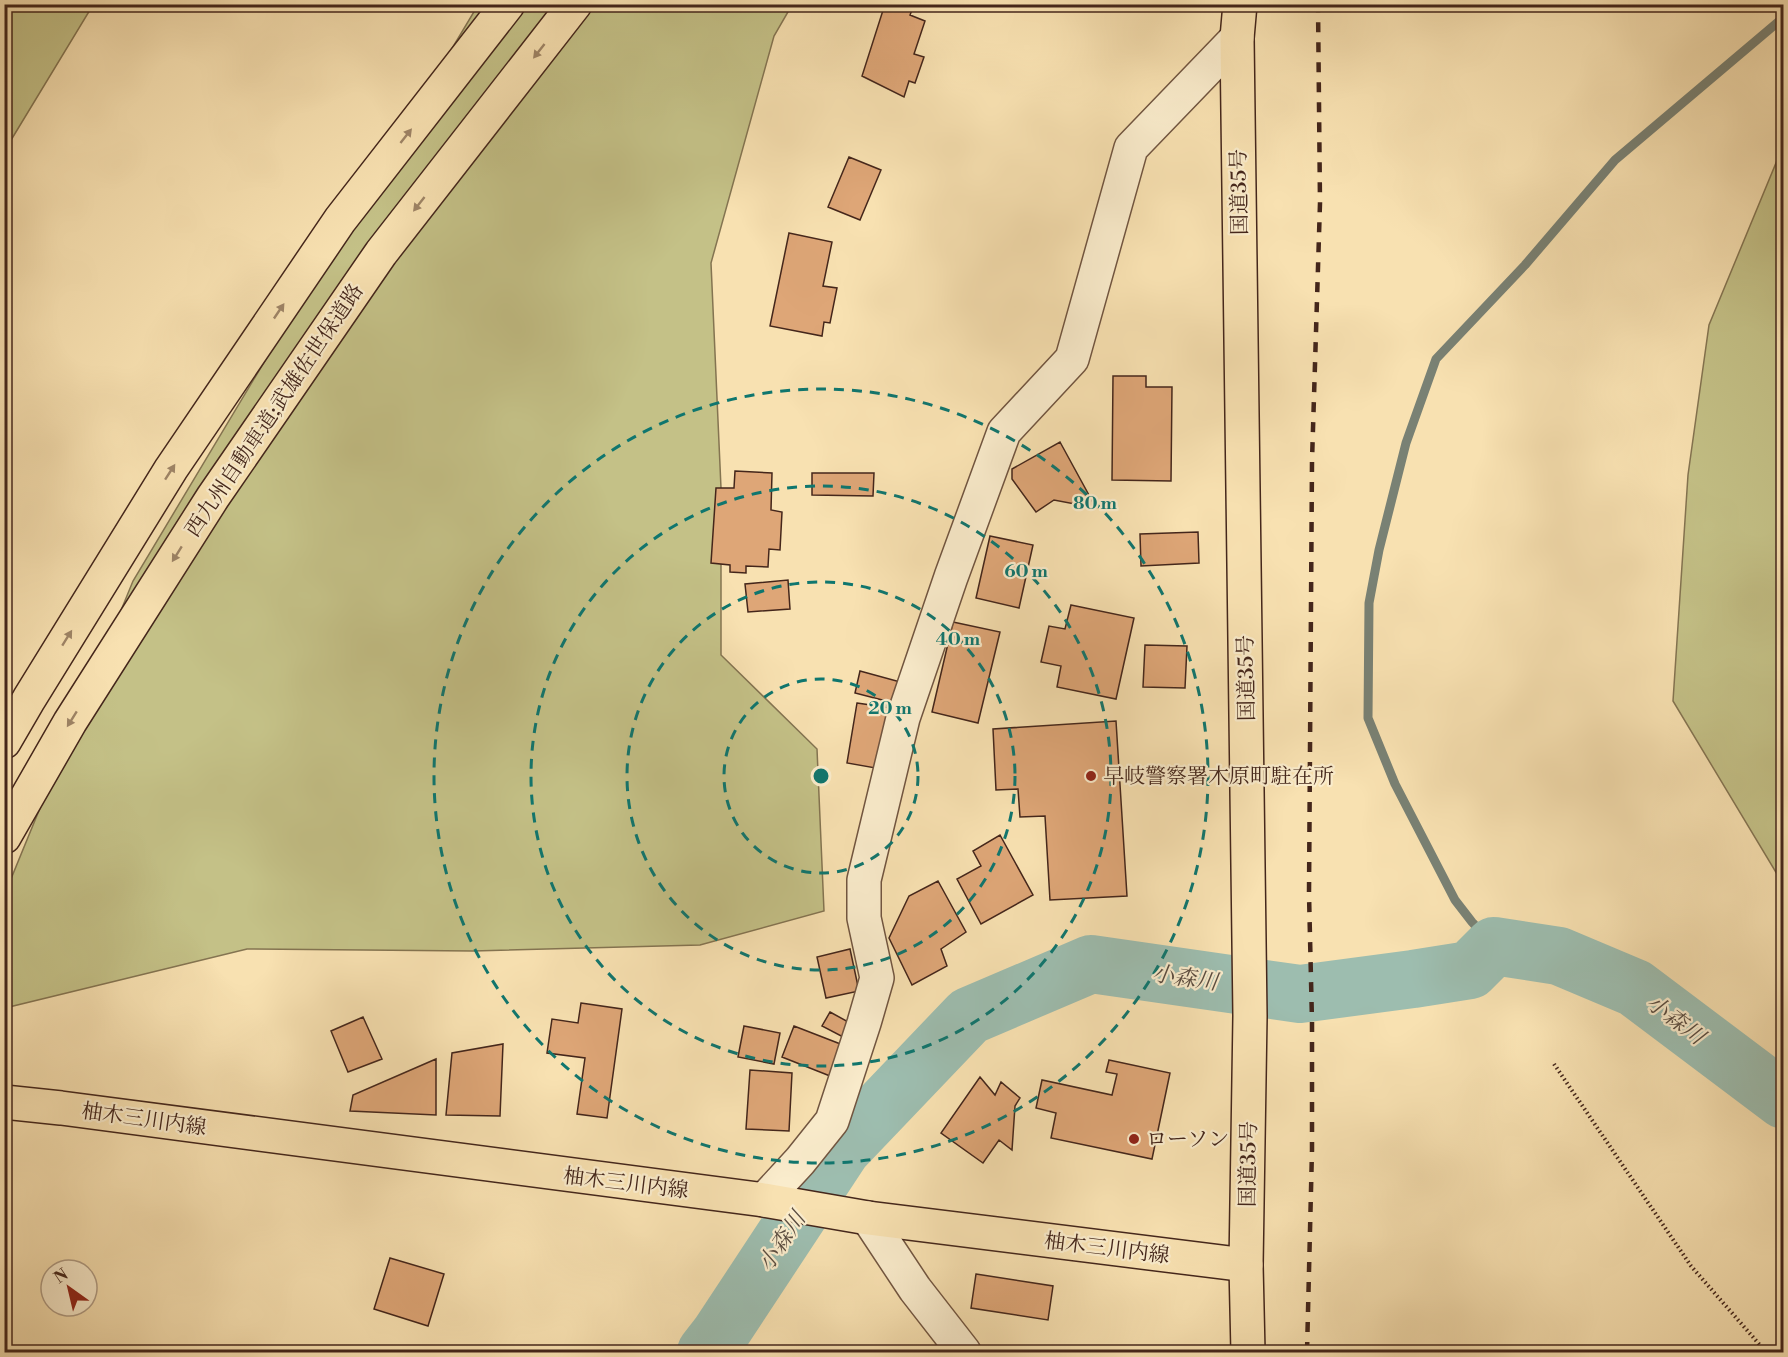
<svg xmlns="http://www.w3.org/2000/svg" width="1788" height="1357" viewBox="0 0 1788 1357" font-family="'Libre Bodoni','Noto Serif JP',serif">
<rect width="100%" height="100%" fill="#f8e1b1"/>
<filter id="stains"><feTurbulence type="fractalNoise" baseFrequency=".00333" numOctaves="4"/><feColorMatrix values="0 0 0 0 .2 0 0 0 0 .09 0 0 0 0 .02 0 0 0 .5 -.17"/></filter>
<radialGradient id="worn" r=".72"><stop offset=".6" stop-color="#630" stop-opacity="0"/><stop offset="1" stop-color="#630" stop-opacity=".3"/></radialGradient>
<path fill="#c4c187" stroke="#847451" stroke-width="1.5" d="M5,4L93,5L5,150L4,5Z
M478,5H792L774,36L711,263L721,488V655L817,749L824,911L700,945L473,951L247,949L5,1008L4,896L133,581Z
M1783,146V884L1673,701L1688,475L1709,325Z"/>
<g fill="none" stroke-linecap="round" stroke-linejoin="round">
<path stroke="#798174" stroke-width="9" d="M1494,946L1472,922L1455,900L1395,784L1368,718L1369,603L1379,550L1406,443L1436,359L1525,265L1615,160L1784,17"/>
<path stroke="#9dbdaf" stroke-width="58" d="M706,1352L720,1334L842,1149L969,1016L1091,964L1300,994L1413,979L1470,970L1494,946L1559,956L1635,988L1784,1100"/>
</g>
<path fill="#dea677" stroke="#44261b" stroke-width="1.5" d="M885,4H895L912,10L910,15L925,21L914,54L924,57L915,83L909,81L904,97L862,76Z
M849,157L881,170L860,220L828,207Z
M789,233L832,242L823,286L837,288L830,323L824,322L822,336L770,326Z
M1113,376H1146V387H1172L1171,481L1112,480Z
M1060,442L1096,508L1054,500L1036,512L1012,479V469Z
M735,471L772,473L771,510L782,512L780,550L769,549L768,567L746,566V573L730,572V565L711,563L716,488H734Z
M812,473H874L873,496L812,495Z
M1198,532L1199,563L1141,566L1140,534Z
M990,536L1033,545L1019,608L976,598Z
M788,580L790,609L748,612L745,584Z
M1071,605L1134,618L1116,699L1057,687L1061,666L1041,662L1049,626L1065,629Z
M953,622L1000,632L978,723L932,712Z
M1145,645L1187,646L1185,688L1143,687Z
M860,671L904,683L898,704L855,693Z
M857,703L891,708L881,769L847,763Z
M1116,721L1127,896L1050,900L1045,816L1020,817L1018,789L996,790L993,729Z
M1000,835L1033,895L981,924L957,879L981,866L973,851Z
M938,881L966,932L941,949L947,966L912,985L889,938L909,896Z
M850,949L859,991L826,998L817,957Z
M581,1003L622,1009L607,1118L577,1114L585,1058L547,1053L552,1019L578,1023Z
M830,1012L852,1024L845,1038L822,1026Z
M363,1017L382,1059L348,1072L331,1031Z
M744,1026L780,1033L774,1064L738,1057Z
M794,1026L843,1045L830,1076L782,1057Z
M503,1044L500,1116L446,1115L452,1053Z
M436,1059V1115L350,1111L353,1095Z
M1109,1060L1170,1073L1152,1159L1051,1138L1056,1113L1036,1108L1042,1080L1112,1095L1117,1074L1106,1072Z
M750,1070L792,1073L789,1131L746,1129Z
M980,1077L995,1095L1001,1082L1020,1098L1015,1106L1012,1150L999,1140L983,1163L941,1133Z
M390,1258L444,1274L428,1326L374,1309Z
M976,1274L1053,1286L1048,1320L971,1308Z"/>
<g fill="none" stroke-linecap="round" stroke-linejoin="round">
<defs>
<path id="minor" d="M764,1200L800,1161L832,1121L864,1023L877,978L864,918V880L903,718L951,577L1004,432L1072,359L1131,148L1237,38
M868,1218L915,1289L964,1352"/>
<path id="major" d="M4,1102L61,1108L764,1200L868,1218L1246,1265"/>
<path id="highway" d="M1240,4L1237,38L1250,1016L1246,1265L1248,1352
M4,742L29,699L171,469L340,220L508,4
M4,837L70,722L213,497L381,253L575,4"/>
</defs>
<use href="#minor" stroke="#715540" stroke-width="36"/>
<use href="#major" stroke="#44261b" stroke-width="36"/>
<use href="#highway" stroke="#44261b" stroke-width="36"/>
<path stroke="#44261b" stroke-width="4" stroke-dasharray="1.5 3" stroke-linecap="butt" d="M1554,1064L1691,1266L1766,1352"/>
<use href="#minor" stroke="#faeccc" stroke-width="33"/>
<use href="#major" stroke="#f8e1b1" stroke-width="33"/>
<use href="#highway" stroke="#f8e1b1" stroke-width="33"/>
<path stroke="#44261b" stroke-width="4.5" stroke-dasharray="10 10" stroke-linecap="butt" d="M1307,1352L1312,1150V1022L1309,894L1312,461L1320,203L1318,4"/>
</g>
<defs><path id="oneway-solid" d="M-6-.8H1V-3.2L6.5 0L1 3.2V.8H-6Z" transform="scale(1.5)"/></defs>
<g fill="#9e8466">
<use href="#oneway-solid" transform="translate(539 51) rotate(128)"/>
<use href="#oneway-solid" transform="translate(406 136) rotate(-52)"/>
<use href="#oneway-solid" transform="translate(419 204) rotate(128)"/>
<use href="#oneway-solid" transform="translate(279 311) rotate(-56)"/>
<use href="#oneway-solid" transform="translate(170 472) rotate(-57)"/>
<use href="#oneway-solid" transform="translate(177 554) rotate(122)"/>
<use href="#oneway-solid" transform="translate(67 638) rotate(-58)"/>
<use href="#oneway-solid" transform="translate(72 719) rotate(122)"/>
</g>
<g fill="none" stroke="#0f766e" stroke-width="3" stroke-dasharray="10 8">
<circle cx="821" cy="776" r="97"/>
<circle cx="821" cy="776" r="194"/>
<circle cx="821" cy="776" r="290"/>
<circle cx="821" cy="776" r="387"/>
</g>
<g fill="#8f2418" stroke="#faeccc" stroke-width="2">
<circle cx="1091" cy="776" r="6"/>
<circle cx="1134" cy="1139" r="6"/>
</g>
<g text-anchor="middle" stroke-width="4.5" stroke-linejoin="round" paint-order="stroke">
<g font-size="21" fill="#44261b" stroke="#faeccc">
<text transform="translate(1239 192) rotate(-91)" y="7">国道35号</text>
<text transform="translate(274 410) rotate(-56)" y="7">西九州自動車道;武雄佐世保道路</text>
<text transform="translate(1246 678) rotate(-91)" y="7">国道35号</text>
<text transform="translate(144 1119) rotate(8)" y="7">柚木三川内線</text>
<text transform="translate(1248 1164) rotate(-89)" y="7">国道35号</text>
<text transform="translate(626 1183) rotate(7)" y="7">柚木三川内線</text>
<text transform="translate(1107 1248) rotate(7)" y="7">柚木三川内線</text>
</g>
<g font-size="21" fill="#44261b" stroke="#faeccc" text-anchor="start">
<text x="1103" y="783">早岐警察署木原町駐在所</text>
<text x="1146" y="1146">ローソン</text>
</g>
<g font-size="22" font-style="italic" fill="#5a4c40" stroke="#faeccc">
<text transform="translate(1185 977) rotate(8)" y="8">小森川</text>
<text transform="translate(1676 1019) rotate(37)" y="8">小森川</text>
<text transform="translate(781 1241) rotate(-56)" y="8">小森川</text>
</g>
</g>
<circle cx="821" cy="776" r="9" fill="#0f766e" stroke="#faeccc" stroke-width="3"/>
<g font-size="18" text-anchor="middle" font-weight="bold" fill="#0f766e" stroke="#faeccc" stroke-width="4.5" stroke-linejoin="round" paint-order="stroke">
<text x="1095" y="509">80 m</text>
<text x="1026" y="577">60 m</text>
<text x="958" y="645">40 m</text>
<text x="890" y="714">20 m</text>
</g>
<rect width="1788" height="1357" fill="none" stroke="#f8e1b1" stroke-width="24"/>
<rect x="6" y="6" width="1776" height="1345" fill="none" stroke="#44261b" stroke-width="3"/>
<rect x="12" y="12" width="1764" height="1333" fill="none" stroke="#44261b" stroke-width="1.5"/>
<g transform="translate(69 1288) rotate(326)"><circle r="28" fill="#faeccc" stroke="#b19d85" stroke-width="1.5"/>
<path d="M0-4.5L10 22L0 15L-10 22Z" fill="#8f2418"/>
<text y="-9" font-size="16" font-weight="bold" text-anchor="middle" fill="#44261b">N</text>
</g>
<rect width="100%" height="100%" filter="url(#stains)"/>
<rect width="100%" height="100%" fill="url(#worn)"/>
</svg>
